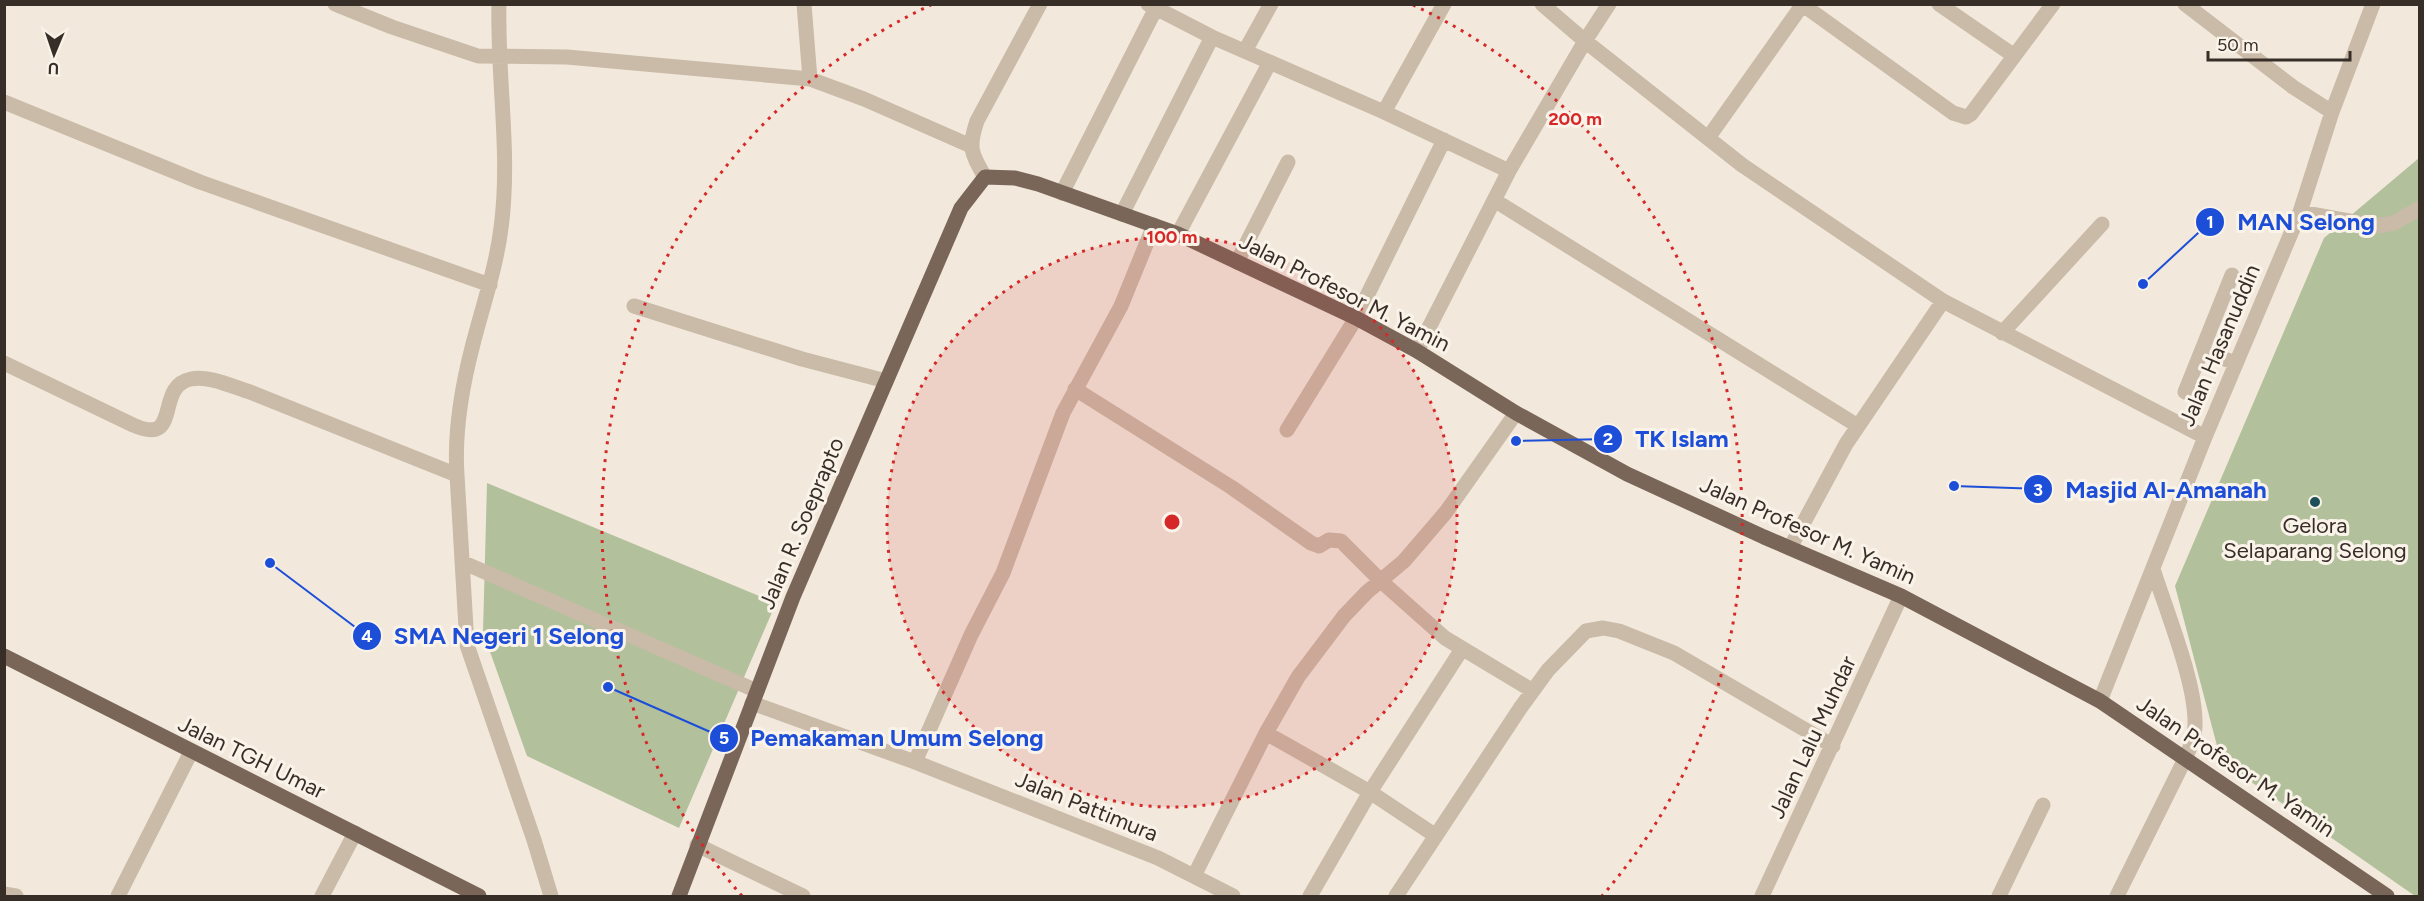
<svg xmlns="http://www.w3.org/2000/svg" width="2424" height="901" viewBox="0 0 2424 901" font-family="Figtree,sans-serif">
<rect width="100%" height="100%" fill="#f2e9dc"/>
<path fill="#b2c19c" d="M2419,158V896H2415L2221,761L2175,586L2324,238Z
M487,483L776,603L679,828L527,756L483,632Z"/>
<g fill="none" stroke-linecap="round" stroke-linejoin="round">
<path stroke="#cabaa8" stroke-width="15" d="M335,4L392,27L478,56L567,57L810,79L864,99L971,146
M804,4L810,79
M1148,4L1212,37L1384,112L1509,171
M1542,4L1585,41L1609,4
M1939,4L2013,55
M2185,4L2293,87L2332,112
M1803,5L1953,113L1966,117L1971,114L2053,4
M1245,51L1271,4
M4,102L200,182L490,285
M1384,112L1444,4
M1708,138L1803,4
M985,177C971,154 968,147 977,121L1040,4
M1062,193L1156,8
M1494,200L1858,426
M2300,212L2376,226L2394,223L2420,208
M1122,214L1212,37
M1178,234L1270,62
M1237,262L1288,162
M634,306L802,359L886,381
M2002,333L2102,224
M1417,351L1509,171L1585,41L1742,165L1943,301L2205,437
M2202,351L2236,363
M4,363L133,425C183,447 154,386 191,379C209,375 233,387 250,392L457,475L467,645L534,840L551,896
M1075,389L1231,487L1311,543L1319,546L1329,540L1341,541L1382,582L1445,638L1533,691
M2185,392L2232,275
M1287,430L1356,318L1444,140
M457,475C454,431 462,386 473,344C483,305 496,268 501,228C511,154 497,79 499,4
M1790,548L1846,444L1943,301
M462,562L757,691
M2100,701L2205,437L2300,212L2332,112L2373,4
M752,703L915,762L1158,858L1233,896
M1266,733L1370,792L1436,836
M915,762L971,635L1003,573L1063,413L1121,306L1154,225
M697,845L803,896
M1194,876L1266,733L1298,677L1344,616L1367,592L1404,561L1446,512L1516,413
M4,894L16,896
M118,896L191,752
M322,896L355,833
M1310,896L1370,792L1462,649
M1396,896L1521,707L1548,670L1586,631L1603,628L1619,631L1674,653L1833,746
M1762,896L1901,596
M1999,896L2043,805
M2117,896L2185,759C2190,748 2195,737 2195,724C2196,683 2166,610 2153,569"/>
<path stroke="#796659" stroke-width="15" d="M4,656L479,896
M679,896L793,597L961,208L985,177L1015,178L1038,184L1178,234L1356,318L1417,351L1516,413L1627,474L1764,537L1901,596L2100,701L2387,896"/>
</g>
<circle cx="1172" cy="522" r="285" fill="#d62828" fill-opacity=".12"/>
<g fill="none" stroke="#d62828" stroke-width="3" stroke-dasharray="3 6">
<circle cx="1172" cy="522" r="285"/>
<path d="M742 896A570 570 0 0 1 931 5M1413 5A570 570 0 0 1 1602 896"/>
</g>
<circle fill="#1d5059" stroke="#faf3e9" stroke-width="2" cx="2315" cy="502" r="6"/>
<g text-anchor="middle" stroke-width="6" stroke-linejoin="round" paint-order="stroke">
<g font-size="22" fill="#372e28" stroke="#faf3e9">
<text transform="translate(1345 292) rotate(27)" y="8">Jalan Profesor M. Yamin</text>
<text transform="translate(2219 345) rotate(-67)" y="8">Jalan Hasanuddin</text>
<text transform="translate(801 523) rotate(-67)" y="8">Jalan R. Soeprapto</text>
<text transform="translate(1808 530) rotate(24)" y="8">Jalan Profesor M. Yamin</text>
<text transform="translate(1812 737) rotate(-65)" y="8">Jalan Lalu Muhdar</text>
<text transform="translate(252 757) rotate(26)" y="8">Jalan TGH Umar</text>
<text transform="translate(2236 766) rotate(34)" y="8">Jalan Profesor M. Yamin</text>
<text transform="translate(1087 806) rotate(22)" y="8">Jalan Pattimura</text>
</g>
<g font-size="22" fill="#372e28" stroke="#faf3e9">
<text x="2315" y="533">Gelora<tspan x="2315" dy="25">Selaparang Selong</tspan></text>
</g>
</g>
<circle cx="1172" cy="522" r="9" fill="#d62828" stroke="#faf3e9" stroke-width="3"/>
<g font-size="18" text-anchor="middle" font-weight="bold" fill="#d62828" stroke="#faf3e9" stroke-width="6" stroke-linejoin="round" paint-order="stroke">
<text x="1575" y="125">200 m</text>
<text x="1172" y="243">100 m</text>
</g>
<path fill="none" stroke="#1d4ed8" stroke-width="2" d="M2143 284L2210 222M1516 441L1608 439M1954 486L2038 489M270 563L367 636M608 687L724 738"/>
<g fill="#1d4ed8" stroke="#faf3e9" stroke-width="2">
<circle cx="2143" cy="284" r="6"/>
<circle cx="1516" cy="441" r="6"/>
<circle cx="1954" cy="486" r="6"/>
<circle cx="270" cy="563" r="6"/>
<circle cx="608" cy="687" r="6"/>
<circle cx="2210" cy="222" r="15"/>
<circle cx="1608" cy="439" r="15"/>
<circle cx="2038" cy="489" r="15"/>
<circle cx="367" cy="636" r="15"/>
<circle cx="724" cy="738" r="15"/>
</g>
<g font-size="18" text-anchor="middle" font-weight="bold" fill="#fff">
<text x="2210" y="228">1</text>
<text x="1608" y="445">2</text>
<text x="2038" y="496">3</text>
<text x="367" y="642">4</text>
<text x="724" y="744">5</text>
</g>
<g font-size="24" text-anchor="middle" font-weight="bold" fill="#1d4ed8" stroke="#faf3e9" stroke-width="6" stroke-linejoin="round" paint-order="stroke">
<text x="2306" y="230">MAN Selong</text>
<text x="1682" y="447">TK Islam</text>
<text x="2166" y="498">Masjid Al-Amanah</text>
<text x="509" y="644">SMA Negeri 1 Selong</text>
<text x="897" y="746">Pemakaman Umum Selong</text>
</g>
<rect width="2424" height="901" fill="none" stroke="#372e28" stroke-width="12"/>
<g transform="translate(54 54) rotate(182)" stroke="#faf3e9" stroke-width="4.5" paint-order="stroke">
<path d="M0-4.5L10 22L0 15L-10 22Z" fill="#372e28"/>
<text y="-9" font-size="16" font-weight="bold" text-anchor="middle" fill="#372e28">U</text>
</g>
<path d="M2208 51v9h142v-9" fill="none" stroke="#372e28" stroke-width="3"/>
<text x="2217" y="51" font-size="18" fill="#372e28" stroke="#faf3e9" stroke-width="4.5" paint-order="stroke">50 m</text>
</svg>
